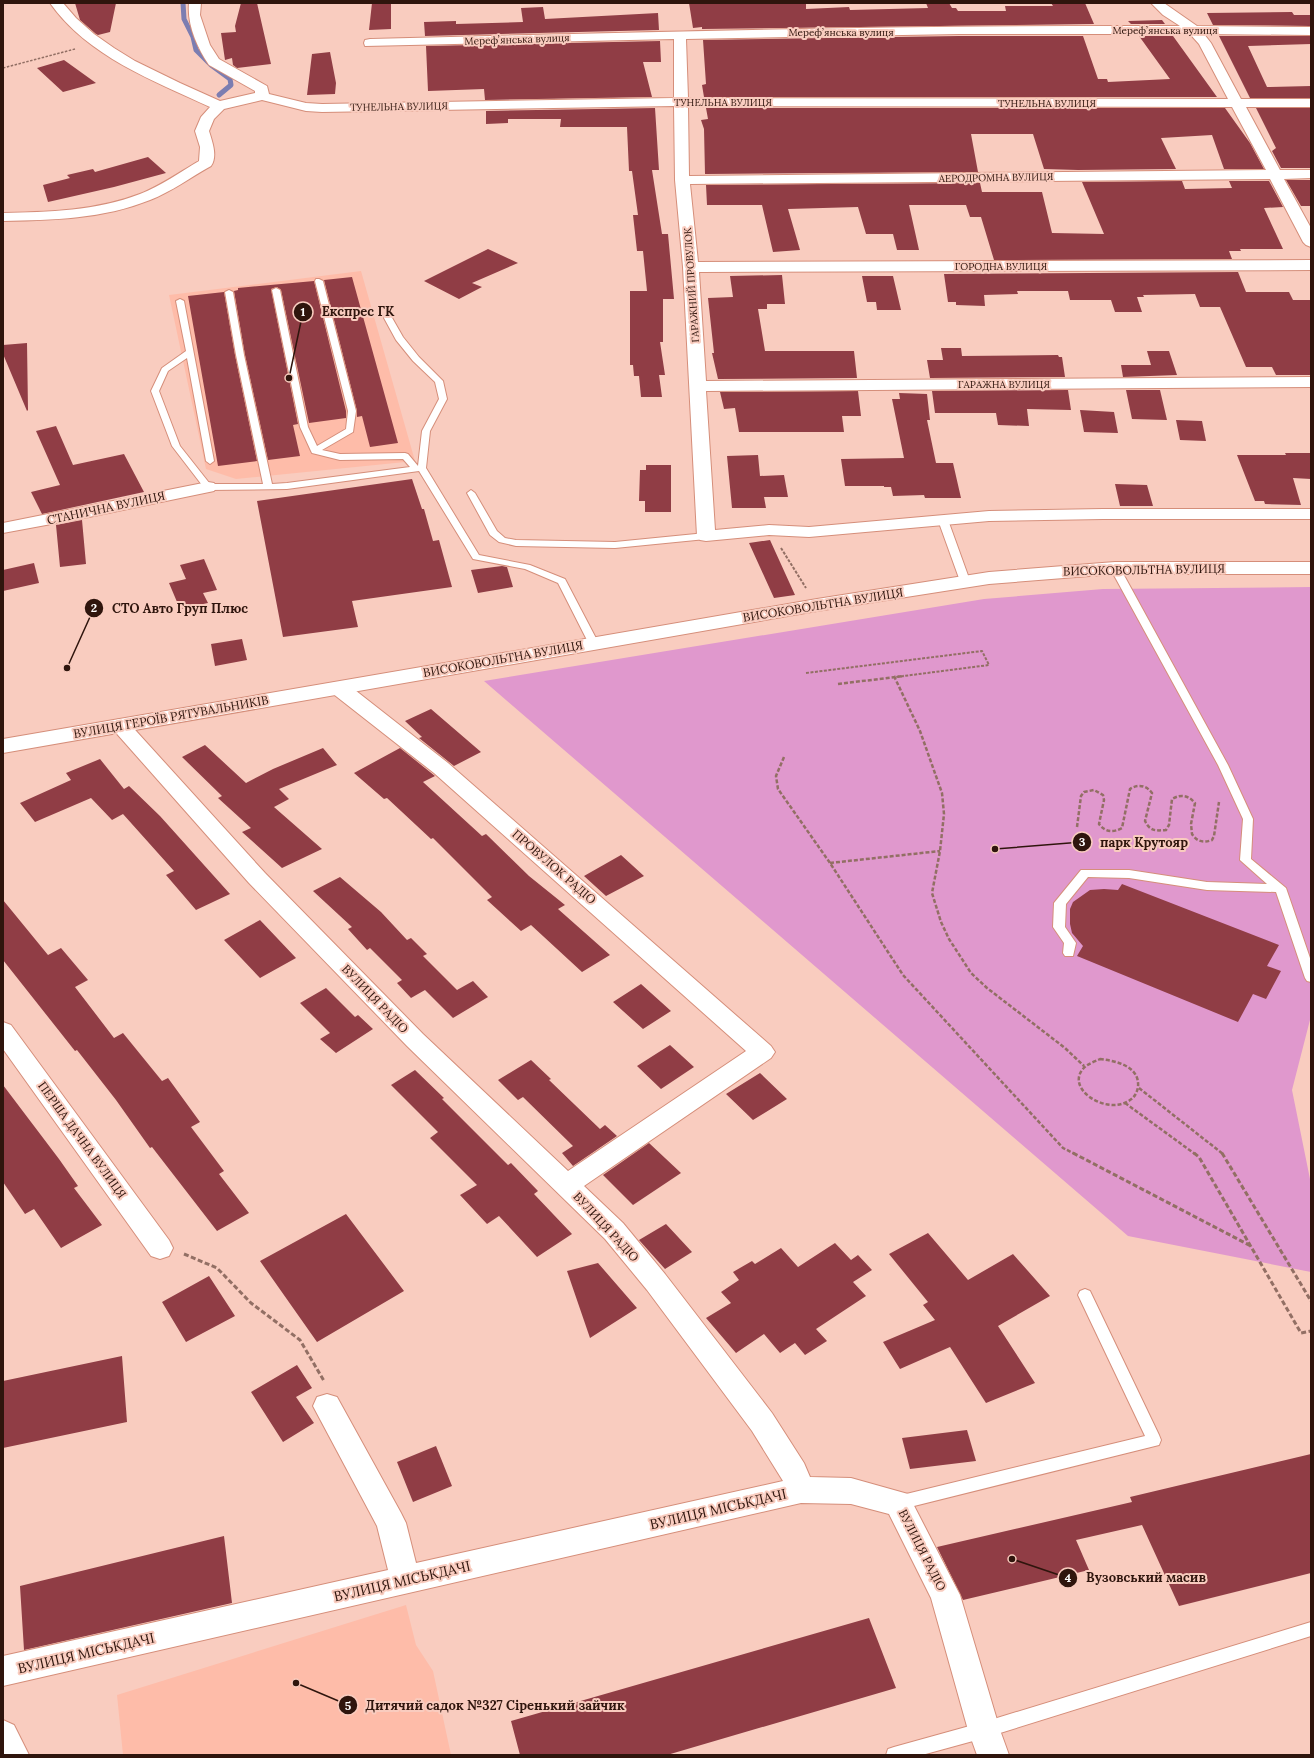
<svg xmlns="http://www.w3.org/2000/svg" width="1314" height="1758" viewBox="0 0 1314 1758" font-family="Lora,serif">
<rect width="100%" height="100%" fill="#f9ccbf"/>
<path fill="#febca9" d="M361,271L415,461L236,479L206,469L169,295Z
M406,1605L416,1645L433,1671L451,1755H123L117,1695Z"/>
<path fill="#e098cd" d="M1311,587V1016L1292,1090L1311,1184V1272L1128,1236L484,681L984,599L1103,589Z"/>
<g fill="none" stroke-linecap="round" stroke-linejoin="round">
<path stroke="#7c7db1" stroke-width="5" d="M183,3L184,19L193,37L196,50L211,65L230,79L231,85L219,95"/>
</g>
<path fill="#903d45" d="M75,3H116L110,32L98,35L96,34L80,20Z
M241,3H257L271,64L237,68L233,65L232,58L225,60L221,33L236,32L235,26Z
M372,3H391V29L369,30Z
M689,3H806V9L849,7L850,10L928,8L926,3H949L952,8H956L958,11H1006L1005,6H1053L1051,3H1085L1094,24L702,29V27L693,28Z
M543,7L545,19L658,13L659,30L425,36L424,22L456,21V24L523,22L521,8Z
M1292,12L1294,15H1311V26L1213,25L1207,13Z
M1162,20L1165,24H1131L1128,21Z
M959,36H1083L1098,79H1107L1108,82L1170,79L1139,36H1173L1217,97H704L702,85L706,84L703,40Z
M1219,36H1311V44L1248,46L1267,87L1311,86V98H1250Z
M660,41L661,62H643L652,97L485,100L484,89L428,91L426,46Z
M330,52L336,83L335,94L307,95L312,54Z
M64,60L96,83L63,92L37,68Z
M655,108L659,170H652L662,234H668L674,299H663V342H660L665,375H659L662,397H641L639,376H634L633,365H630V291H647L643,251H637L633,215H638L632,171H629L627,127H560L561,119H508V123L486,124V111Z
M706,108H1225L1250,143L1264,169H1224L1212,135L1161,138L1176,169L1078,170L1044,169L1033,134H971L978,172L705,174L704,129L701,120L708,119Z
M1256,108H1311V168H1281L1272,151L1276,148Z
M148,157L166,173L114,187L48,202L43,185L70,178L67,175L93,169L95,172Z
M1286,180H1311V206H1301Z
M1182,181L1185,189L1232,188L1229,181H1269L1283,207L1264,208L1283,249H1240L1241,251H1229L1232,259L994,260L981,217H970L966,205H909L919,250H897L893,234H866L858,207L788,209L800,250L773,252L762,205H707L706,185L980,183L982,192H1042L1052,233L1104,234L1082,182Z
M488,249L518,263L472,283L482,287L459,299L424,281Z
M1238,272L1246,292H1289L1293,300H1311V375H1276L1272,367H1246L1220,307H1200L1195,294L1143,295L1144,297H1137L1142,312H1115L1111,300H1070L1068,291H1017L1018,294L984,295L985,306L956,305V302H948L944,274Z
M782,275L785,304H767V309H758L765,351H854L857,378L718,379L712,353H714L708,298L733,297L730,276Z
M862,276H893L901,310H877L876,302H867Z
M352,277L398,443L370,447L362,416L357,417V411L324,280Z
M314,281L346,411V418L309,423L281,290L277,287L271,289L298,424L293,425L300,456L268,460L245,355L234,291L238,290V288Z
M224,292L235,355L257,461L218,466L188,296Z
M27,343L28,410L27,411L3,354V345Z
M941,348H961L962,356L1058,355L1059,357H1062L1065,377L930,378L927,360H943Z
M1147,351H1169L1177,375L1123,377L1121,365H1151Z
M1068,390L1071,410L1027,409L1029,426L998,425L996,413H935L932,391Z
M1126,390H1160L1167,420L1132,419Z
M858,391L861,416H842L844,432H739L735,408L724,409L720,392Z
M899,393L927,394L930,420H927L936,463H953L961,498H925L924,495L893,496L891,487H884V486H845L841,459L904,458L892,399H900Z
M1080,410L1114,412L1118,433L1084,432Z
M1176,420L1202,421L1206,441L1180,440Z
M56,426L73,465L124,454L144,492L42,514L31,492L60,485L36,431Z
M1285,453H1311V479L1293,478L1301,505L1265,504L1264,501H1255L1237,455H1286Z
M758,455L760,476L784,475L788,497H764L766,508H732L727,456Z
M646,465H671V512H645V501H639L640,470H646Z
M412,479L422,509H424L433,541L439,540L452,587L352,601L358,627L283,637L257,501Z
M1115,484L1147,485L1153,506H1120Z
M82,520L86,564L60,567L56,525Z
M770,540L795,595L774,598L749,543Z
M204,559L217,590L203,593L208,603L180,609L169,583L186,579L180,565Z
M34,563L39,583L3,591V570Z
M502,566L507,567L513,587L478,593L471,570Z
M242,639L247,660L215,666L211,644Z
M431,709L481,752L454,766L419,738L422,737L405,721Z
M205,745L246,783L273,769L323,748L337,765L279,789L289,799L274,807L322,849L282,868L242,832L251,828L218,798L222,796L182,757Z
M400,748L435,776L423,782L482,836L486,834L529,876L565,905L558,909L610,955L582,972L531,925L521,931L487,900L492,897L433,838L431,839L387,798L384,799L354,773Z
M100,759L124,789L129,786L160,816L230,894L196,910L166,875L174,871L123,814L112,820L91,798L35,822L20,803L71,780L66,773Z
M621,855L644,876L606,896L584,876Z
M340,877L381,912L407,940L411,938L427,954L423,956L457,990L473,981L488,997L453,1018L425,990L411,998L397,983L402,980L370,948L367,950L348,929L352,927L313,891Z
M1122,884L1279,945L1267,966L1281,971L1266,999L1253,994L1238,1022L1077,956L1083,946L1072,933L1070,924V909L1073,902L1090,890L1104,889L1118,890Z
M3,900L48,955L61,948L88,980L75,987L114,1038L123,1033L162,1081L168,1078L200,1122L191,1127L224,1171L219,1174L249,1213L217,1231L152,1147L150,1148L116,1100L77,1050L75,1051L3,960Z
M260,920L296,958L260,978L224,940Z
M641,984L671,1011L643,1029L613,1002Z
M326,988L355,1017L358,1015L373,1029L336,1053L320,1039L330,1033L300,1003Z
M670,1045L694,1067L661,1089L637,1066Z
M531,1060L551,1079L549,1080L600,1129L605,1125L617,1136L573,1166L562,1153L573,1146L523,1097L518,1100L498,1080Z
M415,1070L444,1098L442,1099L508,1165L511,1163L538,1191L534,1194L572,1234L537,1257L499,1216L487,1224L460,1195L477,1185L430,1138L438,1132L391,1085Z
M760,1073L787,1099L753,1120L726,1094Z
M3,1085L59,1159L78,1186L74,1188L102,1225L61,1248L34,1209L25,1214L3,1182Z
M649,1143L681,1173L633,1205L603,1175Z
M346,1214L404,1291L317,1342L260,1261Z
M666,1224L692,1252L665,1269L639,1240Z
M928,1233L968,1280L1013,1254L1050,1296L998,1326L1035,1383L986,1403L950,1347L900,1369L883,1342L935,1320L923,1305L928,1302L889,1254Z
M835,1243L851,1260L858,1255L872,1270L853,1282L866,1296L816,1329L827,1341L805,1355L795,1343L780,1353L764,1334L736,1353L706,1318L731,1303L721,1292L739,1280L733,1272L752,1261L755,1264L781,1248L798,1267Z
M598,1263L637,1308L590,1338L567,1271Z
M209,1276L235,1316L186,1342L162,1302Z
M122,1356L127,1422L3,1448V1381Z
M297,1365L312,1388L296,1397L314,1423L283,1442L251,1392Z
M967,1430L976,1461L910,1469L902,1438Z
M436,1446L452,1486L413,1502L397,1462Z
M1311,1454V1573L1179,1606L1142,1525L1076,1540L1089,1570L963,1600L937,1547L1132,1502L1130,1497Z
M224,1536L232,1603L24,1650L20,1586Z
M869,1618L896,1688L667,1755H520L511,1721Z"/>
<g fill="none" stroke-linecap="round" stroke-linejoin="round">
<defs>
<path id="lane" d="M316,279H319L323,281L356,411L353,432L322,450L340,454L405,453L408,454L418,466L422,431L439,399L435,382L413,361L396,340L384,318L385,316H391L403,337L419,357L443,381L447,399L430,431L426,468L479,555L530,565L565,579L599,644L597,646L594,647L589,644L558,583L525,569L473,559L419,471L287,489L208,490L205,489L172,446L151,391L162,368L186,351L176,301L180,299L184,301L214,461L210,464L206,461L187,358L168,371L159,391L180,446L210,484H263L236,355L225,292L229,290L233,292L244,355L272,484L287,483L410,467L403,459L340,460L312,453L311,451L300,427L272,290L276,288L280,290L308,427L317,446L346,429L348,411L315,281Z
M471,490L475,493L497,531L505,538L516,540L615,542L706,533L711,536L706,539L615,548L516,546L499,542L490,535L467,493Z
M943,517L948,520L970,581L968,583L965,584L960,581L938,520Z
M1115,565L1120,568L1228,765L1253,819L1251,859L1286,888L1311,961V982L1307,981L1305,978L1276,892L1207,890L1129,878L1088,877L1066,904L1065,927L1076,943L1073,956H1065L1063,953L1064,943L1053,927L1054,903L1081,870H1129L1207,882L1267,884L1240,860L1243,819L1218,765L1110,568Z
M1085,1289L1090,1291L1159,1435L1161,1440L1159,1445L898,1510L893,1508L891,1503L893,1498L898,1496L1145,1436L1078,1295L1080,1291Z
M1311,1622V1636L984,1738L922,1755H886L888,1749L894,1747L984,1722Z"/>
<path id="street" d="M50,3H63L76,18L94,34L114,48L135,61L180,83L220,101L255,93V91L209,65C197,47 187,25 189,3H201L200,15L210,45L219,59L267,86L269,94L306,103L322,104L674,98V39L365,46L364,43L365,40L370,39C640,32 909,25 1180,26L1163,15L1151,3H1164L1197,26L1311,27V35L1204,34L1211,43L1241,99H1311V107H1246L1280,170H1311V178L1284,179L1311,228V247L1306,245L1303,242L1270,179L690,184L698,262L1311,260V270L699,272L706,381L1311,377V387L706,391L715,530L769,525L809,527L989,511L1103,509H1311V519H1103L989,521L809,537L769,535L706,541L700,540L697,536L683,267L675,180L674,106L322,112L306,111L262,100L224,109L214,119L209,131C212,141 218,156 211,166C191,177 171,192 150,200C103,219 53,220 3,221V213C49,212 96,211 140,194C161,186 180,172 199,161L200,147L195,131L201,117L210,107C154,81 87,56 50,3ZM959,34H1190L1199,44L1228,99L688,98L686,39ZM688,106L1232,107L1266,170L689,176Z
M208,482L214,483L217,487L214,491L89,517L3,533V523Z
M339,682L346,683L448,763L771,1046L775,1052L771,1058L584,1186L623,1223L665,1274L772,1413L804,1463L810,1477L851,1478L908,1494L960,1595L1000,1730L1009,1755H977L968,1730L931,1598L889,1514L851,1504L801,1503L3,1686V1656L388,1570L377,1526L313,1406L317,1397L327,1394L337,1397L401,1513L406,1523L416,1563L783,1481L752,1431L647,1290L605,1239L407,1046L249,883L110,726L113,721L120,719L127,721L265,873L423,1034L568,1171L746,1051L434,773L332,693L329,688L332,683Z
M3,1022L11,1025L169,1240L173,1248L169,1256L160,1259L151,1256L3,1049Z
M3,1720L14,1725L29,1755H3Z"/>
<path id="secondary" d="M1115,562H1311V574H1115L989,584L817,611L3,753V739L817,599L989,572Z"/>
</defs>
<use href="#lane" stroke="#d58e7a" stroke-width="2"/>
<use href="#street" stroke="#d58e7a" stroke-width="2"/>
<use href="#secondary" stroke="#d58e7a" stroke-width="2"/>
<path stroke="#926f64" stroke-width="1.5" stroke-dasharray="2.5 1.5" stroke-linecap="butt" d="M3,68L75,49"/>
<path stroke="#926f64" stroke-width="2" stroke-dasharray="3 1.5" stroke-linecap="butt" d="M781,548L806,588
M806,673L982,651L989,665L896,677"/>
<path stroke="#926f64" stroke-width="2.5" stroke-dasharray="4 2" stroke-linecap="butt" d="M894,676L920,731L942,793L944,814L940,851L932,893L941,922L949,939L971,973L987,988L1065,1048L1084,1066
M838,684L904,676
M784,757L776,776L778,789L830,863L903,975L1063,1148L1075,1154
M1077,827L1081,796L1084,792L1094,790L1103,795L1104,800L1099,824C1105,832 1113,833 1122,828L1130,789C1138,784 1146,785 1152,793L1145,821C1150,831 1155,831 1166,830L1169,825L1172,799C1181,794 1188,795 1195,803L1191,824L1192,834C1197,842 1204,843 1212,840L1214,836L1219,802
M830,863L940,851
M1100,1059C1116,1061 1140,1066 1138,1087C1137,1092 1135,1097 1130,1100C1107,1117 1061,1087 1086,1066C1090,1063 1096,1061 1100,1059Z
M1139,1088L1223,1154
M1125,1103L1195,1154"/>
<path stroke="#926f64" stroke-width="3" stroke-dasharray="5 2.5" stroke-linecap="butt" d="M1073,1153L1251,1246
M1194,1153L1199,1157L1301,1333L1311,1331
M1222,1153L1311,1301
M184,1254L217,1268L251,1303L300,1340L324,1381"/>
<use href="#lane" fill="#fff" fill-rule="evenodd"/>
<use href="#street" fill="#fff" fill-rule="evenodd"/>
<use href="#secondary" fill="#fff" fill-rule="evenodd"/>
</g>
<g text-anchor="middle" stroke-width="4" stroke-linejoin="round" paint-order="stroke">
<g font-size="10" fill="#2f150d" stroke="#f9ccbf">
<text x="1165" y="34">Мерефʼянська вулиця</text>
<text x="841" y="36">Мерефʼянська вулиця</text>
<text transform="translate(517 39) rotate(-2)" y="4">Мерефʼянська вулиця</text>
<text x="723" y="106">ТУНЕЛЬНА ВУЛИЦЯ</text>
<text x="1047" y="107">ТУНЕЛЬНА ВУЛИЦЯ</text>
<text transform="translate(399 106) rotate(-1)" y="4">ТУНЕЛЬНА ВУЛИЦЯ</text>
<text transform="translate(996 177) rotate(-1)" y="4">АЕРОДРОМНА ВУЛИЦЯ</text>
<text x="1001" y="270">ГОРОДНА ВУЛИЦЯ</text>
<text transform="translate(691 285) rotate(-94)" y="4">ГАРАЖНИЙ ПРОВУЛОК</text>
<text x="1004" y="388">ГАРАЖНА ВУЛИЦЯ</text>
</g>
<g font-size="12" fill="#2f150d" stroke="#f9ccbf">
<text transform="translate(106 508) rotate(-12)" y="4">СТАНИЧНА ВУЛИЦЯ</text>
<text transform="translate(1144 570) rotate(-1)" y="4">ВИСОКОВОЛЬТНА ВУЛИЦЯ</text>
<text transform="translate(823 605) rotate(-9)" y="4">ВИСОКОВОЛЬТНА ВУЛИЦЯ</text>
<text transform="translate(503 659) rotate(-10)" y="4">ВИСОКОВОЛЬТНА ВУЛИЦЯ</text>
<text transform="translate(171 717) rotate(-10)" y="4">ВУЛИЦЯ ГЕРОЇВ РЯТУВАЛЬНИКІВ</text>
<text transform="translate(554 867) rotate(41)" y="4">ПРОВУЛОК РАДІО</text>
<text transform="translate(375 999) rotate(46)" y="4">ВУЛИЦЯ РАДІО</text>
<text transform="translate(82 1140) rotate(54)" y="4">ПЕРША ДАЧНА ВУЛИЦЯ</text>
<text transform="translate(606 1227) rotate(47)" y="4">ВУЛИЦЯ РАДІО</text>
<text transform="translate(922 1550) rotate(63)" y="4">ВУЛИЦЯ РАДІО</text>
</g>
<g font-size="14" fill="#2f150d" stroke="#f9ccbf">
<text transform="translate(718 1509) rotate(-13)" y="5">ВУЛИЦЯ МІСЬКДАЧІ</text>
<text transform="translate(402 1581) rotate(-13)" y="5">ВУЛИЦЯ МІСЬКДАЧІ</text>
<text transform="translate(86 1653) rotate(-13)" y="5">ВУЛИЦЯ МІСЬКДАЧІ</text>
</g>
</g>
<path fill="none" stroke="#2f150d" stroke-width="1.5" d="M289 378L303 312M67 668L94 608M995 849L1082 842M1012 1559L1068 1578M296 1683L348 1705"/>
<g fill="#2f150d" stroke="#f9ccbf" stroke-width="1.5">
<circle cx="289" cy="378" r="4"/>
<circle cx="67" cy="668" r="4"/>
<circle cx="995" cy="849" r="4"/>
<circle cx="1012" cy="1559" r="4"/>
<circle cx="296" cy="1683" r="4"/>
<circle cx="303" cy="312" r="10"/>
<circle cx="94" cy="608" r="10"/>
<circle cx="1082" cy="842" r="10"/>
<circle cx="1068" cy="1578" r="10"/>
<circle cx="348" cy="1705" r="10"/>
</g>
<g font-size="12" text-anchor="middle" font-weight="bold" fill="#fff">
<text x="303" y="316">1</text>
<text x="94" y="612">2</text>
<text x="1082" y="846">3</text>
<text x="1068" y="1582">4</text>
<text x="348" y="1710">5</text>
</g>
<g font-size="13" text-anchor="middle" font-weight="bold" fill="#2f150d" stroke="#f9ccbf" stroke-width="4" stroke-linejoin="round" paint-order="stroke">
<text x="358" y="316">Експрес ГК</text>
<text x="180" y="613">СТО Авто Груп Плюс</text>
<text x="1144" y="847">парк Крутояр</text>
<text x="1146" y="1582">Вузовський масив</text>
<text x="495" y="1710">Дитячий садок №327 Сіренький зайчик</text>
</g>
<rect width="1314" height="1758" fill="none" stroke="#2f150d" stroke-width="8"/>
</svg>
